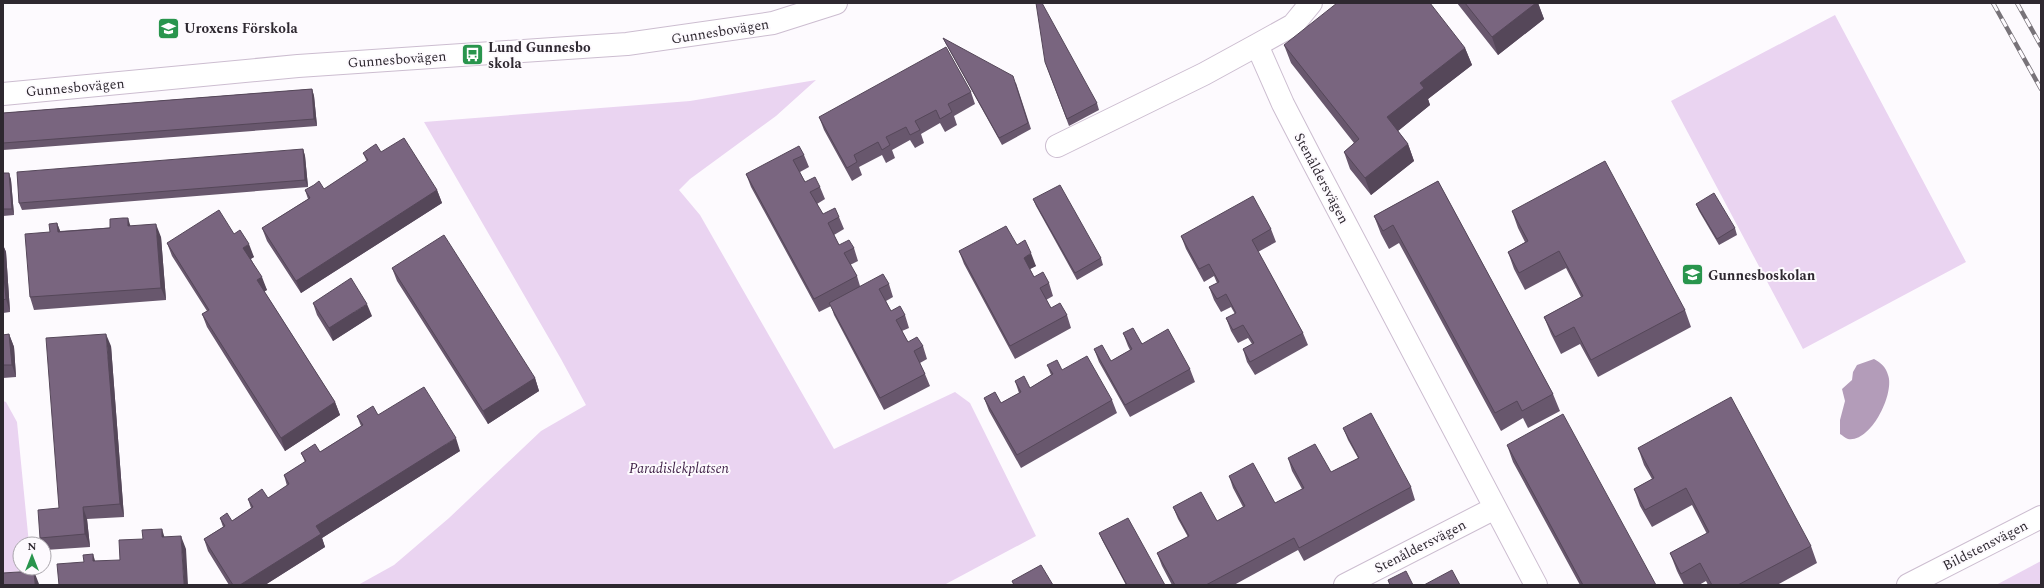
<svg xmlns="http://www.w3.org/2000/svg" width="2044" height="588" viewBox="0 0 2044 588" font-family="Spectral,serif">
<rect width="100%" height="100%" fill="#fdfafe"/>
<path fill="#ead4f1" d="M1835,15L1966,262L1803,349L1671,101Z
M816,80L776,116L690,179L679,190L700,215L834,449L955,392L970,403L1036,536L944,585H358L394,565L449,518L541,431L586,405L561,359L424,122L690,101Z
M3,401L6,402L17,422L29,544H20V568L31,569L3,574Z
M2041,561V585H1996Z"/>
<path fill="#b39cb9" d="M1874,359C1881,363 1886,367 1888,375C1895,393 1871,443 1848,439C1845,438 1842,435 1840,434V420L1845,401L1842,389L1852,380L1853,372L1857,365Z"/>
<g fill="none" stroke-linecap="round" stroke-linejoin="round">
<defs>
<path id="minor" d="M1257,45L1283,104L1313,162L1536,585
M3,94L298,66L627,44L773,23L836,3
M1057,146L1204,74L1257,45L1293,25L1311,3
M1345,585L1495,508
M1908,585L2041,517"/>
</defs>
<use href="#minor" stroke="#ccbdd0" stroke-width="24"/>
<use href="#minor" stroke="#fff" stroke-width="22"/>
<defs>
<path id="rail" d="M1993,3L2041,89
M2017,3L2041,46"/>
</defs>
<use href="#rail" stroke="#787379" stroke-width="4.5"/>
<use href="#rail" stroke="#fdfafe" stroke-width="3" stroke-dasharray="9" stroke-linecap="butt"/>
</g>
<path fill="#68576d" d="M1457,3H1538L1544,19L1498,55Z
M943,38L1016,83L1031,129L1002,145L946,44Z
M1284,45L1465,48L1472,65L1428,99L1430,105L1398,131L1408,144L1414,161L1371,195L1350,169L1344,152L1354,143L1291,63Z
M1045,62L1097,103L1099,110L1069,126Z
M312,89L314,96L317,126L3,150V113Z
M971,92L975,104L954,116L957,125L945,132L940,123L921,134L924,143L915,148L910,140L892,150L895,158L886,163L882,155L859,167L862,175L852,181L824,130L819,117Z
M303,149L305,156L308,187L22,210L19,203Z
M381,152L437,190L442,203L301,293L267,241L262,228L308,199L305,190L324,189L367,162L363,153Z
M804,155L809,167L800,172L805,182L820,187L825,199L817,204L823,214L839,217L844,229L834,235L839,245L854,248L858,261L850,265L857,276L860,286L889,284L893,297L886,301L891,311L905,315L909,328L902,331L908,342L923,346L927,359L920,363L925,374L930,386L884,410L834,315L831,306L819,312L751,187L746,174Z
M3,173H9L11,180L14,215L3,216Z
M1438,181L1553,394L1560,411L1528,428L1523,418L1501,431L1399,243L1389,249L1381,234L1374,216Z
M1033,199L1101,258L1103,265L1077,280L1036,206Z
M1696,204L1735,228L1737,235L1719,245L1699,211Z
M1512,211L1685,310L1691,327L1598,377L1580,344L1561,354L1551,334L1544,317L1581,297L1566,268L1525,290L1514,269L1508,252L1525,242L1518,228Z
M57,223L60,231L131,226L161,237L166,300L34,310L30,297L50,232Z
M1271,229L1276,242L1258,252L1303,333L1308,345L1255,375L1247,362L1243,349L1252,344L1248,338L1238,343L1231,331L1226,318L1235,314L1231,307L1221,312L1214,300L1209,287L1217,283L1214,276L1204,282L1186,249L1181,236Z
M234,234L254,257L251,259L267,290L264,291L335,402L340,415L285,451L207,327L202,314L207,311L172,256L167,243Z
M3,245L6,252L10,312L3,313Z
M1017,245L1036,266L1030,269L1034,277L1049,283L1053,296L1046,300L1051,308L1067,315L1071,328L1015,359L964,264L959,251Z
M392,268L535,378L539,391L488,424L397,281Z
M313,303L372,316L333,341L317,315Z
M1123,333L1190,369L1195,382L1130,417L1099,362L1094,349L1111,361L1130,350L1128,346Z
M9,334L14,347L16,377L3,378V335Z
M111,346L124,517L87,519L90,547L45,550L44,544H42L40,538L59,508Z
M1047,365L1062,370L1112,400L1117,413L1021,468L989,411L984,398L1001,403L1019,393L1015,381L1030,388L1051,375Z
M378,415L460,451L322,538L325,547L265,585H229L208,551L204,539L223,527L220,518L232,521L251,508L248,499L268,498L287,486L284,475L305,462L301,453L320,452L361,426L357,416Z
M1343,428L1411,487L1415,500L1304,561L1298,550L1234,585H1172L1162,566L1157,553L1188,537L1178,519L1173,507L1217,521L1243,507L1233,488L1229,476L1275,503L1302,489L1292,471L1288,458L1331,472L1358,458L1348,440Z
M1507,445L1656,585H1580L1513,462Z
M1638,448L1811,546L1817,563L1777,585H1708L1706,581L1699,585H1684L1677,571L1670,553L1707,534L1692,505L1652,527L1640,506L1634,489L1652,479L1644,465Z
M1099,533L1165,585H1126L1102,540Z"/>
<path fill="#554759" d="M1536,3H1538L1544,19L1498,55L1492,37Z
M1465,48L1472,65L1428,99L1430,105L1393,135L1387,117L1420,83Z
M312,89L314,96L317,126L314,119Z
M1408,144L1414,161L1371,195L1365,178Z
M303,149L305,156L308,187L305,180Z
M9,173L11,180L14,215L12,209Z
M437,190L442,203L301,293L296,281Z
M128,218L132,231L128,226Z
M57,223L62,236L58,232Z
M156,224L161,237L166,300L161,288Z
M249,244L254,257L248,260L243,248Z
M3,245L6,252L10,312L6,299L3,265Z
M1031,253L1036,266L1028,270L1024,258Z
M262,277L267,290L262,293L257,280Z
M367,304L372,316L333,341L329,328Z
M9,334L14,347L16,377L12,365Z
M106,334L111,346L124,517L120,504Z
M535,378L539,391L488,424L483,411Z
M335,402L340,415L285,451L281,438Z
M456,438L460,451L322,538L325,547L265,585H240L316,526Z
M83,507L87,519L90,547L85,534Z
M162,529L166,542L162,537Z
M181,536L186,549L188,585H184Z
M93,554L97,567L93,561Z
M34,571L39,584V585H35Z"/>
<path fill="#79657f" stroke="#554759" d="M1036,3H1042L1097,103L1067,119L1045,62Z
M1337,3H1430L1465,48L1420,83L1424,88L1387,117L1408,144L1365,178L1344,152L1359,139L1284,45Z
M1465,3H1536L1492,37Z
M943,38L1013,76L1028,123L999,138Z
M946,47L971,92L948,104L952,112L940,119L936,110L915,121L920,130L910,135L906,127L886,137L890,145L882,150L878,142L854,155L857,162L847,168L819,117Z
M312,89L314,119L3,143V113Z
M404,138L437,190L296,281L262,228L310,198L305,190L314,185L319,181L324,189L368,160L363,153L370,148L376,144L381,152Z
M799,146L804,155L793,160L805,182L815,177L820,187L810,192L823,214L835,208L839,217L828,223L839,245L849,240L854,248L844,253L857,276L814,299L746,174Z
M303,149L305,180L19,203L17,172Z
M1605,161L1685,310L1591,360L1574,327L1555,337L1544,317L1583,296L1559,251L1519,273L1508,252L1528,241L1512,211Z
M3,173H9L12,209H3Z
M1438,181L1553,394L1522,411L1517,401L1495,413L1393,225L1383,231L1374,216Z
M1060,185L1101,258L1075,273L1033,199Z
M1714,193L1735,228L1717,239L1696,204Z
M1253,196L1271,229L1252,240L1303,333L1250,362L1243,349L1254,343L1243,325L1233,330L1226,318L1236,313L1226,294L1217,299L1209,287L1219,282L1209,264L1199,269L1181,236Z
M219,210L234,234L240,230L249,244L243,248L262,277L257,280L335,402L281,438L202,314L209,310L167,243Z
M123,218H128V226L156,224L161,288L30,297L25,234L50,232L49,224L57,223L58,232L110,228V219Z
M1006,226L1017,245L1025,240L1031,253L1024,258L1034,277L1043,272L1049,283L1040,288L1051,308L1060,303L1067,315L1010,346L959,251Z
M444,235L535,378L483,411L392,268Z
M3,265L6,299L3,300Z
M883,274L889,284L879,289L891,311L900,306L905,315L896,320L908,342L917,337L923,346L914,351L925,374L880,398L829,303Z
M351,278L367,304L329,328L313,303Z
M1133,328L1142,344L1168,329L1190,369L1125,405L1094,349L1102,345L1111,361L1132,349L1123,333Z
M9,334L12,365H3V335Z
M106,334L120,504L83,507L85,534L40,538L38,510L59,508L46,338Z
M1087,356L1112,400L1017,455L984,398L995,392L1001,403L1021,392L1015,381L1024,376L1030,388L1053,374L1047,365L1057,360L1062,370Z
M424,387L456,438L316,526L321,534L240,585H233L204,539L225,526L220,518L227,513L232,521L253,507L248,499L262,489L268,498L289,484L284,475L306,461L301,453L315,444L320,452L363,425L357,416L362,413L373,406L378,415Z
M1731,397L1811,546L1738,585H1712L1700,563L1681,574L1670,553L1709,532L1686,488L1645,510L1634,489L1654,478L1638,448Z
M1371,413L1411,487L1299,548L1294,538L1206,585H1175L1157,553L1189,536L1173,507L1201,492L1217,521L1245,506L1229,476L1253,463L1275,503L1304,488L1288,458L1315,444L1331,472L1359,458L1343,428Z
M1563,414L1656,585H1583L1507,445Z
M1128,518L1165,585H1127L1099,533Z
M162,529V537L181,536L184,585H59L57,564L84,562L83,555L93,554V561L120,560L119,540L143,539L142,530Z
M1041,565L1053,585H1014L1012,581Z
M1452,570L1460,585H1424Z
M34,571L35,585H3V573Z
M1406,571L1413,585H1390L1388,580Z"/>
<defs>
<symbol id="school-square" viewBox="-11 -11 22 22"><rect x="-9" y="-9" width="18" height="18" rx="4" fill="#29954d" stroke="#fdfafe"/><path d="M0-5L7-2L0 1L-7-2ZM-4 1L0 2.5L4 1V4Q0 6-4 4Z" fill="#fff"/></symbol>
<symbol id="bus-square" viewBox="-11 -11 22 22"><rect x="-9" y="-9" width="18" height="18" rx="4" fill="#29954d" stroke="#fdfafe"/><path d="M-5-6H5V4H4V6H2V4H-2V6H-4V4H-5ZM-3.5-4V0h7V-4ZM-3.5 1.2v1.5H-2V1.2ZM2 1.2v1.5H3.5V1.2Z" fill="#fff"/></symbol>
</defs>
<g fill-rule="evenodd">
<use href="#school-square" x="156" y="16" width="25" height="25"/>
<use href="#bus-square" x="460" y="42" width="25" height="25"/>
<use href="#school-square" x="1680" y="262" width="25" height="25"/>
</g>
<g text-anchor="middle" stroke-width="4" stroke-linejoin="round" paint-order="stroke">
<g font-size="14" font-weight="bold" fill="#2e2830" stroke="#fdfafe" text-anchor="start">
<text x="184" y="33">Uroxens Förskola</text>
<text x="488" y="52">Lund Gunnesbo<tspan x="488" dy="16">skola</tspan></text>
<text x="1708" y="280">Gunnesboskolan</text>
</g>
<g font-size="14" fill="#2e2830" stroke="#fdfafe">
<text transform="translate(720 31) rotate(-9)" y="5">Gunnesbovägen</text>
<text transform="translate(397 59) rotate(-4)" y="5">Gunnesbovägen</text>
<text transform="translate(75 87) rotate(-5)" y="5">Gunnesbovägen</text>
<text transform="translate(1322 178) rotate(62)" y="5">Stenåldersvägen</text>
<text transform="translate(1985 545) rotate(-27)" y="5">Bildstensvägen</text>
<text transform="translate(1420 546) rotate(-27)" y="5">Stenåldersvägen</text>
</g>
<g font-size="14" font-style="italic" fill="#3e1f46" stroke="#fdfafe">
<text x="679" y="473">Paradislekplatsen</text>
</g>
</g>
<rect width="2044" height="588" fill="none" stroke="#2e2830" stroke-width="8"/>
<g transform="translate(32 556)"><circle r="19" fill="#fdfafe" stroke="#aaa6ac"/>
<path d="M0-3L7 15L0 10L-7 15Z" fill="#29954d"/>
<text y="-6" font-size="11" font-weight="bold" text-anchor="middle" fill="#2e2830">N</text>
</g>
</svg>
